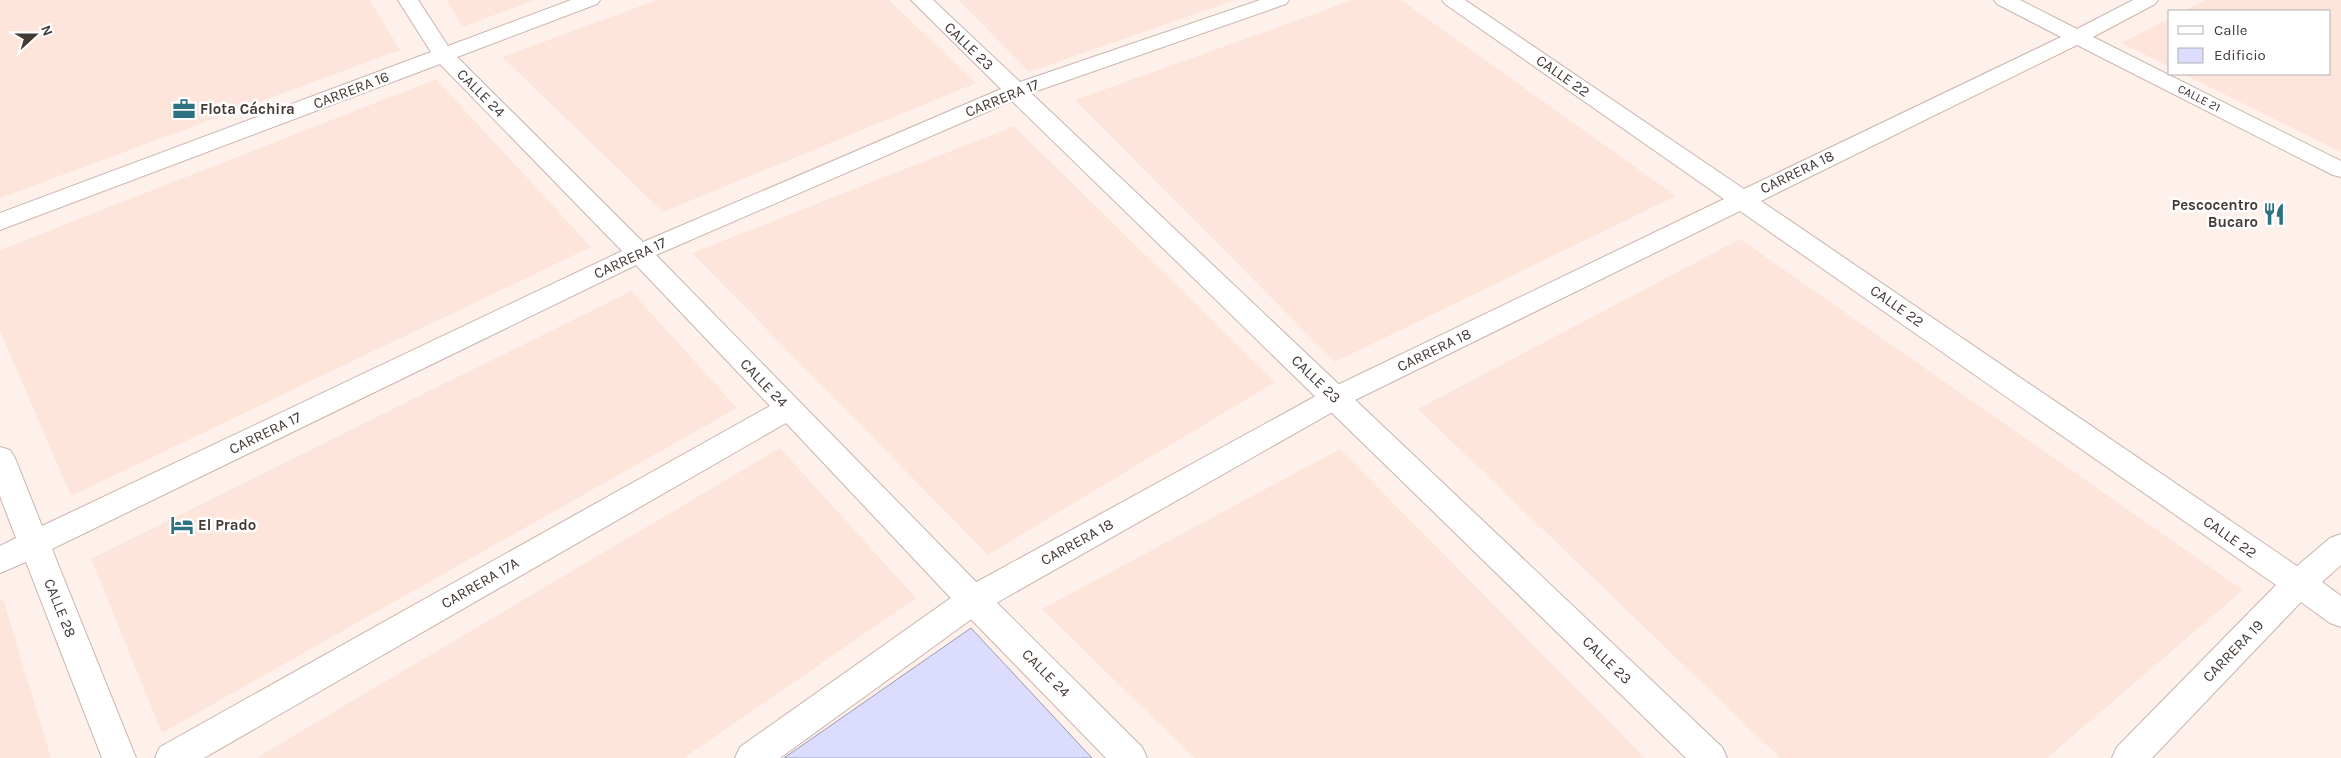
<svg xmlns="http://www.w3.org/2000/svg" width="2341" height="758" viewBox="0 0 2341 758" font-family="Karla,sans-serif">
<rect width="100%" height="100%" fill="#fef0eb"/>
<path fill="#fee5dc" d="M0,0H370L400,50L0,198Z
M447,0H535L462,27Z
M657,0H889L976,83L663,212L502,57Z
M958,0H1235L1029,72Z
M1353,0H1401L1676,196L1335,362L1075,100Z
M2206,0H2341V152L2183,74H2330V11H2184Z
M2170,18V67L2121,43Z
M436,79L591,247L71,496L0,331V250Z
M1014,126L1275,382L988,555L692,253Z
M1740,239L2243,590L2047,758H1780L1418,409Z
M631,291L737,408L162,733L91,559Z
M780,448L916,598L684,758H256Z
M1340,449L1645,758H1194L1042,609Z
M3,599L51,758H0V600Z"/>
<path fill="#dbdcfe" stroke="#999ab2" d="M971,628L1092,758H784Z"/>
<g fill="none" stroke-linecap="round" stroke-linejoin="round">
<defs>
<path id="minor" d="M398,0H418L448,46L571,0H600L597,4L457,57L643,242L1001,89L911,0H933L1020,82L1260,0H1289L1286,4L1031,93L1722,747L1727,758H1686L1012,101L656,255L984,590L1142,747L1147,758H1106L962,610L786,423L204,758H155L160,747L770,406L636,265L52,549L136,758H102L26,562L0,573V546L16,538L0,496V447L10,450L15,458L42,526L622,251L440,64L0,230V213L431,52Z"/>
<path id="tertiary" d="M1442,0H1465L1744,189L2061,37L1997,4L1994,0H2020L2077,29L2133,0H2158L2155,4L2093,37L2341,161V177L2333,175L2077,45L1761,201L2297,566L2330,538L2341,534V565L2322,582L2341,596V627L2330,623L2301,602L2152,758H2112L2117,747L2276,585L1740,211L1345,405L984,610L780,758H735L740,747L962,590L1325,391L1724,199L1445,4Z"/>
</defs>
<use href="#minor" stroke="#cab4ac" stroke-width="2"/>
<use href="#tertiary" stroke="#cab4ac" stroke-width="2"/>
<use href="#minor" fill="#fff" fill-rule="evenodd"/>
<use href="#tertiary" fill="#fff" fill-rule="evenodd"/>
</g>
<defs>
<symbol id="office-bare" viewBox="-9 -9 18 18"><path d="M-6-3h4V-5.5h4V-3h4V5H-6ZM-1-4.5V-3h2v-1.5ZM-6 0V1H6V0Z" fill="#2c7280" stroke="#fff" stroke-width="2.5" paint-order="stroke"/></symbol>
<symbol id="restaurant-bare" viewBox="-9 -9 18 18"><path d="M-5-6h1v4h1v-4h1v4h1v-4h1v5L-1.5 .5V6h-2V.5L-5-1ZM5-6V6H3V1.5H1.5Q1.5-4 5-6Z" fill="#2c7280" stroke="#fff" stroke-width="2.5" paint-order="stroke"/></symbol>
<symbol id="hotel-bare" viewBox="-9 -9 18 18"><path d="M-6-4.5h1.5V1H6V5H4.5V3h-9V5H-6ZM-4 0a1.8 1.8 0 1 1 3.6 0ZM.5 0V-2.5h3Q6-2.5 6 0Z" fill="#2c7280" stroke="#fff" stroke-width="2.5" paint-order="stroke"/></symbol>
</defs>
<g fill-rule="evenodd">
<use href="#office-bare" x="168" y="93" width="32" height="32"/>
<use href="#restaurant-bare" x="2258" y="198" width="32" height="32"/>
<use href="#hotel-bare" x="166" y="509" width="32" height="32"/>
</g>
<g text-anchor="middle" stroke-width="5" stroke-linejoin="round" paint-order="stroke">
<g font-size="12" fill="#433a36" stroke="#fff">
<text transform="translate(2199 98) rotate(27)" y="4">CALLE 21</text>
</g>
<g font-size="15" fill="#433a36" stroke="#fff">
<text transform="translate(969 46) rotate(44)" y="5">CALLE 23</text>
<text transform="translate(1563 76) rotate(35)" y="5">CALLE 22</text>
<text transform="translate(351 90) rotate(-21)" y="5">CARRERA 16</text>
<text transform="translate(481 93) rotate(45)" y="5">CALLE 24</text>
<text transform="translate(1002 98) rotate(-22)" y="5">CARRERA 17</text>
<text transform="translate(1797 172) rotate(-26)" y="5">CARRERA 18</text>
<text transform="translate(630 258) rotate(-25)" y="5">CARRERA 17</text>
<text transform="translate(1897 306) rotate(35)" y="5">CALLE 22</text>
<text transform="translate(1434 350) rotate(-26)" y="5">CARRERA 18</text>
<text transform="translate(1316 379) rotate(44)" y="5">CALLE 23</text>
<text transform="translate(764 383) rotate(46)" y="5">CALLE 24</text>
<text transform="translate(265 433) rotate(-26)" y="5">CARRERA 17</text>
<text transform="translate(2230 537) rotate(35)" y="5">CALLE 22</text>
<text transform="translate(1077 542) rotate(-29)" y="5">CARRERA 18</text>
<text transform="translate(480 583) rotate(-30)" y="5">CARRERA 17A</text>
<text transform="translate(60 608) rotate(68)" y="5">CALLE 28</text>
<text transform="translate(2233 651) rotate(-46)" y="5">CARRERA 19</text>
<text transform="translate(1607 660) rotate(44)" y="5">CALLE 23</text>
<text transform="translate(1046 673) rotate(45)" y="5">CALLE 24</text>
</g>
<g font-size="15" font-weight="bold" fill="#433a36" stroke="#fff" text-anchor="start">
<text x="200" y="114">Flota Cáchira</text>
<text x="2258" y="210" text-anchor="end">Pescocentro<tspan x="2258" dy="17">Bucaro</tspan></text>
<text x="198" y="530">El Prado</text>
</g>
</g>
<rect x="2168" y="10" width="162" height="65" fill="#ffffff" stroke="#b4b0af"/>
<rect x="2178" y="26" width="25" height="8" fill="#ffffff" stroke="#b4b0af"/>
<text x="2214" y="35" font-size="15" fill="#433a36">Calle</text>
<rect x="2178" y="48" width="25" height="15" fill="#dbdcfe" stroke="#b4b0af"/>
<text x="2214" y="60" font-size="15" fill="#433a36">Edificio</text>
<g transform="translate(35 35) rotate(69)" stroke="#ffffff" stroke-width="4" paint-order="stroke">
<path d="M0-4L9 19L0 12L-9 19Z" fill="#433a36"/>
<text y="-8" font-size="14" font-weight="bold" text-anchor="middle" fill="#433a36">N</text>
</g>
</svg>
